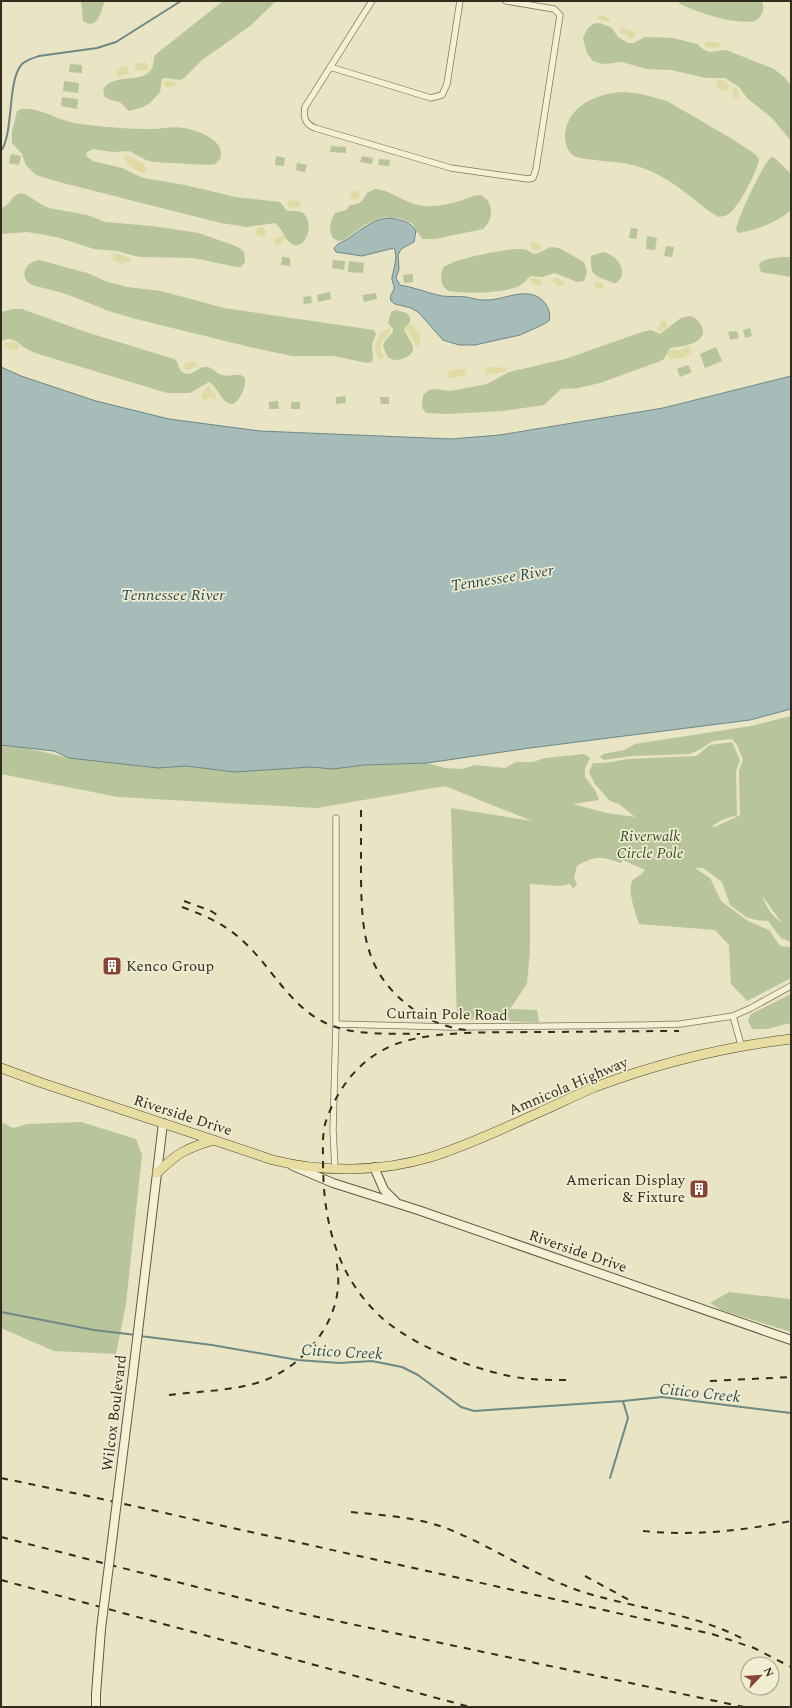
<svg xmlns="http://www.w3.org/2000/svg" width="792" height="1708" viewBox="0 0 792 1708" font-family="Spectral,serif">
<rect width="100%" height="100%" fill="#e8e4c4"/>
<path fill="#b8c499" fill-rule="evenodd" d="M81,1H105C101,11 98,31 83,21Z
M223,1H276L250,26L202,60L184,78L180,80L166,78L162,79L160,92L150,103L143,107L129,111L120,102L111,100L105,97L103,90C113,72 141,84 151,70C154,66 153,60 155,55Z
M678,1H762C765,9 763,16 755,21C734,25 700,13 680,4Z
M600,23L612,28L618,37L628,43H634L645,37L673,38L697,44L704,50L709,52L726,50L774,69L784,77L791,86V141L772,118L747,98L739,87L725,78H706L671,70L646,69L622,62L603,64L593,61L587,53L583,39C586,29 590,23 600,23Z
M70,64L82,65V73L69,72Z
M64,81L79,83L78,93L63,91Z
M624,92L641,94L667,101L732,139L755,154L759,159C758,170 740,204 731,212C727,216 724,216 719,217C707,211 698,202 687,194C670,180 650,168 628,164C619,162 577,159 574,156C568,152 565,144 565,137C566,106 597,93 624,92Z
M62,97L78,99L77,109L61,106Z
M21,109C39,107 57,120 74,123C100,127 128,129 153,129C163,129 174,126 184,128C198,130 227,141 220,159L215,164L208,165L154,162L146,160L129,151L113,152L93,149L87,152L86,156L93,161L122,168L143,178L185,185L235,197L280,202L286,210C291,212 296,210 301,212C316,219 307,252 292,244C284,239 282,228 275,223L247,227L221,223L59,182L36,175L26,165L22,154L12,143V132L17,111Z
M331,146L346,147V153L330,152Z
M11,154L21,156L19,165L9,163Z
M276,156L285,158L284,166L275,165Z
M362,156L373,158L372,164L360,162Z
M771,157L775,158L791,174V210C776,223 757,230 738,233L736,230C738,217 762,166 771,157Z
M379,159L390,160L389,166L378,165Z
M297,163L307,165L305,172L296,170Z
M375,189C393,190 406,205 424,206C436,207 449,204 460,201C468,198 473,195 481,195C494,202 494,220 483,229L435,239H422L412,223L401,219L385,217L366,224L344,240L338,241L333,238C328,230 330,221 335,213L346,210L350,205C360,204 362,202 367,193Z
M21,193L27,195L42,205L49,208L87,215L105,222L152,226L199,233L238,247L244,252L245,262L241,267H236L194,258L139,257L117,251L94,249L60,238L40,234L27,232L1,234V208C11,205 11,195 21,193Z
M631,228L638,229L636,239L629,238Z
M647,236L657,238L655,250L646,249Z
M666,246L674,247L672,257L664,256Z
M551,247L559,248L584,262L587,272L584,281L577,282L555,273L542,277L531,276C526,279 524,284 519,286C503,293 466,294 449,291C440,286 440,277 443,268C451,259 509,248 522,249C528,249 531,254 536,254Z
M603,252C614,254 626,266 621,278L616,283C611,283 609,281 604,279C590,274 591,270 591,256Z
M282,257L290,258V266L281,265Z
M782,257H791V277L761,272L759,266L761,262L768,259Z
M39,260L87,273L108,282L127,287L161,291L224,308L374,330L376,334L372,344L373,360L372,362L367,363L333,356H292L254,348L136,319L109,311L66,294L32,285C18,277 25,262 39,260Z
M333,260L345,261L344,270L332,268Z
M349,261L364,263L363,273L348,272Z
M413,274V282L404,283L403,275Z
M330,292L331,299L318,302L317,295Z
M376,293L377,299L364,302L362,295Z
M311,296L312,303L304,304L303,297Z
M14,309H22L86,332L174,359C180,362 177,370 184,373C193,377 197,367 205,367C212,366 215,373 222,375C228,377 234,374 241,375L245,378C246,386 241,400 233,404C221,404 219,388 209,382L190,393H167L45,356C38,354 32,352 27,349C17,343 14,335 1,341V312Z
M396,310L407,313L410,317V322L404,329C407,340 424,351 402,359C396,361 391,360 387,356L383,346L385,341L393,332V329L388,323L391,312Z
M690,316C699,319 703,325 703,334C697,346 681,346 670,348L664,359L658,362L600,383L578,388L561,389L544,405L503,411L447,414L426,413L422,408L423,395L429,390L434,389L451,391L487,384L509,372L565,359L642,332L651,330L660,334L681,318Z
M750,328L752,336L745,338L743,330Z
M737,331L739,338L730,340L728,332Z
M716,347L722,361L705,368L700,354Z
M688,365L692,372L680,377L677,369Z
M345,396L346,403L336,404V397Z
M380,397H389V404H381Z
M278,401L279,409H269V402Z
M291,402H300V409H291Z
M791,716V942L781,938L768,921L756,920L746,917L730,905L722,882L703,868H695L710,878L721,901L748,921L769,930L780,946L791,947V978L747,1001L731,984L729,945L715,930L639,924C636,914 626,889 633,880C637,876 641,876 645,870L623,860L621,863C601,857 596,855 577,866L574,878L577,884L573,889L570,884L560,886L530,884V951L527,984L510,1009L537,1010L539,1022L457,1020L451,808L532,821L445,786L317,808L118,797L1,774V742L69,758L311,767L427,763L445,768L462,769L475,765L505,768L516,762H533L545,758L584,754L590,758L585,768V777L595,790L599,800L573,804L606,813L635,817L619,804L610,801L595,784L589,772L593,763H604L628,759L696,756L710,745L732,742L740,760L736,771L737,815L722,820L712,826L715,827L740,815L739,770L743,760L737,745L732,739L713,741L699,750L690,754L632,756L604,760L600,757L603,754L624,750L635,744L751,726ZM761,893V894L782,923C772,917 765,905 761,893Z
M791,994V1023L766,1029H752L748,1021L751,1014Z
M1,1122L13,1128L28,1124L81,1122L136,1139L142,1155L126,1304L116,1354L54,1351L1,1328Z
M729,1292L791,1299V1332L721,1310L710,1303Z"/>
<path fill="#e0dba4" d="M600,15L609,18L610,21L608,22L599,20L597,17Z
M622,28L634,32L636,35L633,39H630L625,34L620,33V30Z
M709,42L720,43V46L715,48L705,47V43Z
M144,62L148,64V70L135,71V64Z
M123,66L128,68L129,74L119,76L117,74V71Z
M167,80L175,82L176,86L166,87L163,83Z
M717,80C722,79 727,82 729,86L728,90L724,92L719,89L716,83Z
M734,87L737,88L740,96L738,99L734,98L732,91Z
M127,155L145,164L146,171L145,173C136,172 127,166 124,157Z
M350 195a5 5 0 1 1 10 0a5 5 0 1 1-10 0Z
M290,200L299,201L301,205L294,209L288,207L287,204Z
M256 232a5 5 0 1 1 10 0a5 5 0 1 1-10 0Z
M283,235L285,238L279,245H276L274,240Z
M532,241L540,244L541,249L537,250L532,249L530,244Z
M114,253L130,258L132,261C125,263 117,266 112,258Z
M555,277L564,281V285C560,287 554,285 553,280Z
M531,278L541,279L542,284L538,286L530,281Z
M595,281L602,283L605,287L602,289H597L594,285Z
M661,321H665L668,325L659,332L657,330Z
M408,325H412L420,333V342L417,347L415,346L412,337L405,329Z
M390,329V332C382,341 378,346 384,357L380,360C371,351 376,330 390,329Z
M10,342L19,344L18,349L13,351L4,346L5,343Z
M688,346L692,350C690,358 676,359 669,359L667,355L670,350H681Z
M192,361L197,363V366L189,370L183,369L184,364Z
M489,366L498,368L505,366L507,369L505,372L487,375L485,371L487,367Z
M457,369H465L466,373L464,376L448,378V372Z
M209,386L216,395V399L210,398L204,400L201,397L205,388Z"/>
<path fill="#a5bcb9" stroke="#6e8886" d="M389,218C400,220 411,221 416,231L414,242L401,249L398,255L399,269L396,278L400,285C414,287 427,293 442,296C449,297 458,296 466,297C472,298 478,300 484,300C501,301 520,289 536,296C545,300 552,311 549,321L540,326L520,335L475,345H459L443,340L418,312L411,308L395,304L391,301C389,296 392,294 394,289C395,285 391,281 392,277C394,268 398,256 394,248L362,256L336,252L334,249C337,242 344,242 349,238C362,229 373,219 389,218Z
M1,367L21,376L96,401L169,419L260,431L451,439L500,435L663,408L791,376V709L750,720L530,748L427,763L364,765L333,769L311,767L234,772L186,766L158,768L69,758L54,751L1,745Z"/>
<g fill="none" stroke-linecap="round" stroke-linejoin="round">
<path stroke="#6e8886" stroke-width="2" d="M1,151C14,133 7,80 22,64C26,60 33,58 39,56L97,48L116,42L181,1
M1,1312L94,1330L136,1335
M140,1336L212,1345L298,1360L339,1363L372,1361L402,1367L418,1375L461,1407L474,1411L623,1401L662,1397L791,1413
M610,1478L628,1418L623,1401"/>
<defs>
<path id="street" d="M372,1L305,107C303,117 305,124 315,128L451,168L528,179L533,178L536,169L560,15L554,9L506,1
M330,67L431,98L442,95L447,84L460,1
M733,1016L751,1008L791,986
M336,1024L451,1027L647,1025L680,1024L733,1016L741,1045
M335,1169L333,1130L336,1024V818"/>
<path id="secondary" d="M293,1166L333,1183L418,1210L791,1340
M374,1167L384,1190L396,1202
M133,1373L163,1123
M96,1707V1694L101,1629"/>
<path id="primary" d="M1,1068L42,1083L273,1160C324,1173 381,1172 431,1157C469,1145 504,1128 540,1112C558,1104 576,1095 595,1087C659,1063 723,1047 791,1039
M157,1173C177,1153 187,1148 214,1140"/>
</defs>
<use href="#street" stroke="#80765d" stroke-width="7"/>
<use href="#secondary" stroke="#625740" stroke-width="10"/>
<use href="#primary" stroke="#4e4430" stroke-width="10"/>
<use href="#street" stroke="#f4f0d6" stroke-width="5.5"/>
<use href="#secondary" stroke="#f4f0d6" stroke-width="8"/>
<use href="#primary" stroke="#e7dda0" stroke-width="9"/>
<path stroke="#322c1f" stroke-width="2" stroke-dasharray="7 7" stroke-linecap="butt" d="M361,810C361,833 361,856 361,880C362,934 365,974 413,1009C428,1020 447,1028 466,1030
M184,901L211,911L222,918
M182,907C206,916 227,925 245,943C274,970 291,1009 330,1025C358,1036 390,1033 420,1034
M566,1380C554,1380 542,1380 530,1379C485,1375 416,1348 382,1318C336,1276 323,1221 323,1161C323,1148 322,1133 326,1121C336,1092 356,1064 383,1050C420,1029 491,1033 534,1032C582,1032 631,1031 679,1031
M710,1381L791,1377
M169,1395C200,1391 234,1391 263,1381C301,1367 335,1328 338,1287C339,1277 337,1267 336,1257
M1,1478L88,1496L712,1634L754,1648L791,1667
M351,1512C381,1515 414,1517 443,1527C491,1545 534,1576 583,1592C637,1609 695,1613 745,1640
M643,1531C694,1536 741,1531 791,1521
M1,1537L299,1613L744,1707
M585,1576L631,1601
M1,1580L470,1707"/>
<defs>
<path id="secondary-bridge" d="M101,1629L133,1373"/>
</defs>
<use href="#secondary-bridge" stroke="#625740" stroke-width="10" stroke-linecap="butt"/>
<use href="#secondary-bridge" stroke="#f4f0d6" stroke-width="8"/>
</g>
<defs>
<symbol id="building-square" viewBox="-11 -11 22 22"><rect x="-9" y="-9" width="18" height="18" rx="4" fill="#874334" stroke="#f0edd3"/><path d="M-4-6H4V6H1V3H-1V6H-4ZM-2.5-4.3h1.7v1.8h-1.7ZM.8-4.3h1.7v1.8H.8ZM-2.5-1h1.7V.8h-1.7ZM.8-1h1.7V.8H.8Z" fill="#fff"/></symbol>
</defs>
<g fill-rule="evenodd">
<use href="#building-square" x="101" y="955" width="22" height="22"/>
<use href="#building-square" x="688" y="1178" width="22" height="22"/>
</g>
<g text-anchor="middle" stroke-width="3.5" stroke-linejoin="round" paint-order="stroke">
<g font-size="15" font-style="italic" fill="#3c4c28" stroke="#f0edd3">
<text x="650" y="841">Riverwalk<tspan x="650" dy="17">Circle Pole</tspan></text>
</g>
<g font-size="15" fill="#322c1f" stroke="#f0edd3" text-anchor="start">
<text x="126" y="971">Kenco Group</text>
<text x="685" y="1185" text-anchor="end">American Display<tspan x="685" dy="17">&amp; Fixture</tspan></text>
</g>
<g font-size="15" fill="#322c1f" stroke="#f0edd3">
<text transform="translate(447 1014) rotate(1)" y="5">Curtain Pole Road</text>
<text transform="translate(568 1086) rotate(-23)" y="5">Amnicola Highway</text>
<text transform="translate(183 1115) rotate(18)" y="5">Riverside Drive</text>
<text transform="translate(578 1251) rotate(19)" y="5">Riverside Drive</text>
<text transform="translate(114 1413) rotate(-83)" y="5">Wilcox Boulevard</text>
</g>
<g font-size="16" font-style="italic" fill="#304c50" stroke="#f0edd3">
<text transform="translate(502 577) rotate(-9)" y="6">Tennessee River</text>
<text x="173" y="600">Tennessee River</text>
<text transform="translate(342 1351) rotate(3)" y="6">Citico Creek</text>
<text transform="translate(700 1392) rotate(6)" y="6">Citico Creek</text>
</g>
</g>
<rect width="792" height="1708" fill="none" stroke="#322c1f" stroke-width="4"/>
<g transform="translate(760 1676) rotate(65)"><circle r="19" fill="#f0edd3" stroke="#a4a08b"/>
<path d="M0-3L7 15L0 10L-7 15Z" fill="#874334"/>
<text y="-6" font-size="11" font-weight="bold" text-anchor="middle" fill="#322c1f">N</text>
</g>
</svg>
